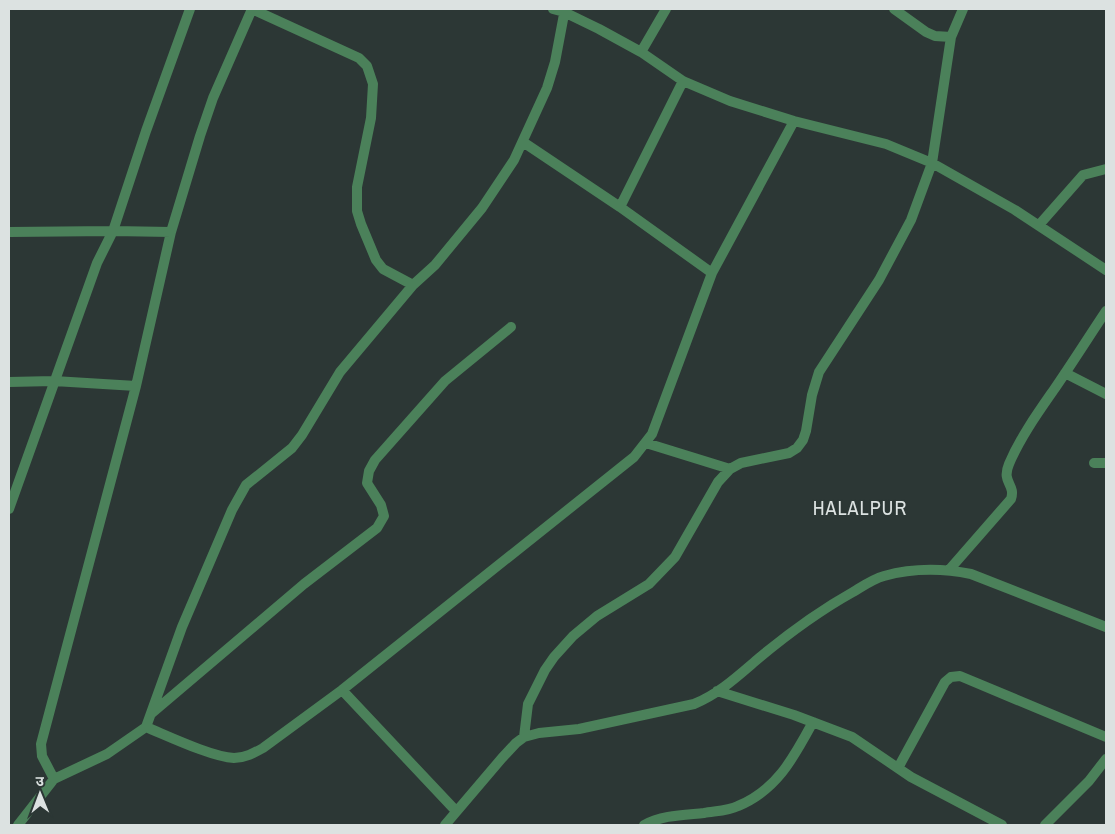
<svg xmlns="http://www.w3.org/2000/svg" width="1115" height="834" viewBox="0 0 1115 834" font-family="'Archivo Narrow','Noto Sans Devanagari',sans-serif">
<rect width="100%" height="100%" fill="#2c3735"/>
<g fill="none" stroke-linecap="round" stroke-linejoin="round">
<path stroke="#4b815a" stroke-width="10" d="M252,9L359,58L367,66L373,84L371,118L357,187V211L361,224L376,260L383,269L413,285
M553,9L564,12L599,29L641,52L683,81L730,101L794,121L886,144L932,163L1015,210L1106,270
M894,9L926,32L935,36L951,37
M641,52L666,9
M523,142L620,207L712,273
M620,207L683,81
M1039,225L1083,175L1106,169
M9,232L113,231L171,232
M1065,373L1106,394
M9,382L54,381L136,386
M646,443L730,469
M1094,463H1106
M9,509L97,263L113,231L146,131L190,9
M949,570L1011,499C1016,484 1001,483 1009,464C1020,438 1037,414 1053,391C1071,365 1088,338 1106,311
M342,690L456,811
M717,691L794,715L852,737L911,777L1002,825
M152,713L304,584L377,528L384,516L381,505L367,483L369,471L375,460L445,381L511,327
M146,727C168,736 212,757 234,758C245,758 254,753 263,748L342,690L634,457L652,434L712,273L794,121
M524,737L528,704L545,670L554,657L573,636L597,616L649,584L675,557L718,482L730,469L741,463L789,453L797,448L803,440L806,431L812,395L819,372L879,280L911,220L932,163L951,37L963,9
M898,768L945,682L951,677L960,676L1106,737
M54,779L42,756L41,744L136,386L171,232L200,136L213,98L252,9
M18,825L54,779L107,754L146,727L182,627L232,510L246,485L292,448L302,435L340,372L413,285L435,265L482,208L514,160L547,88L555,62L565,9
M445,825L502,758L516,743L524,737L539,733L579,729L694,704C719,694 739,675 759,658C789,633 819,611 853,592C863,586 873,579 884,576C913,568 941,568 971,574L1106,627
M644,825C662,815 684,815 704,813C715,811 728,811 738,806C777,790 794,757 813,722
M1045,825L1089,781L1106,759"/>
</g>
<g text-anchor="middle" stroke-width="4" stroke-linejoin="round" paint-order="stroke">
<g font-size="20" letter-spacing="1" fill="#dce2e1" stroke="#2c3735">
<text x="860" y="515">HALALPUR</text>
</g>
</g>
<rect width="1115" height="834" fill="none" stroke="#dce2e1" stroke-width="20"/>
<g transform="translate(40 794) rotate(359)" stroke="#2c3735" stroke-width="4" paint-order="stroke">
<path d="M0-4L9 19L0 12L-9 19Z" fill="#dce2e1"/>
<text y="-8" font-size="14" font-weight="bold" text-anchor="middle" fill="#dce2e1">उ</text>
</g>
</svg>
